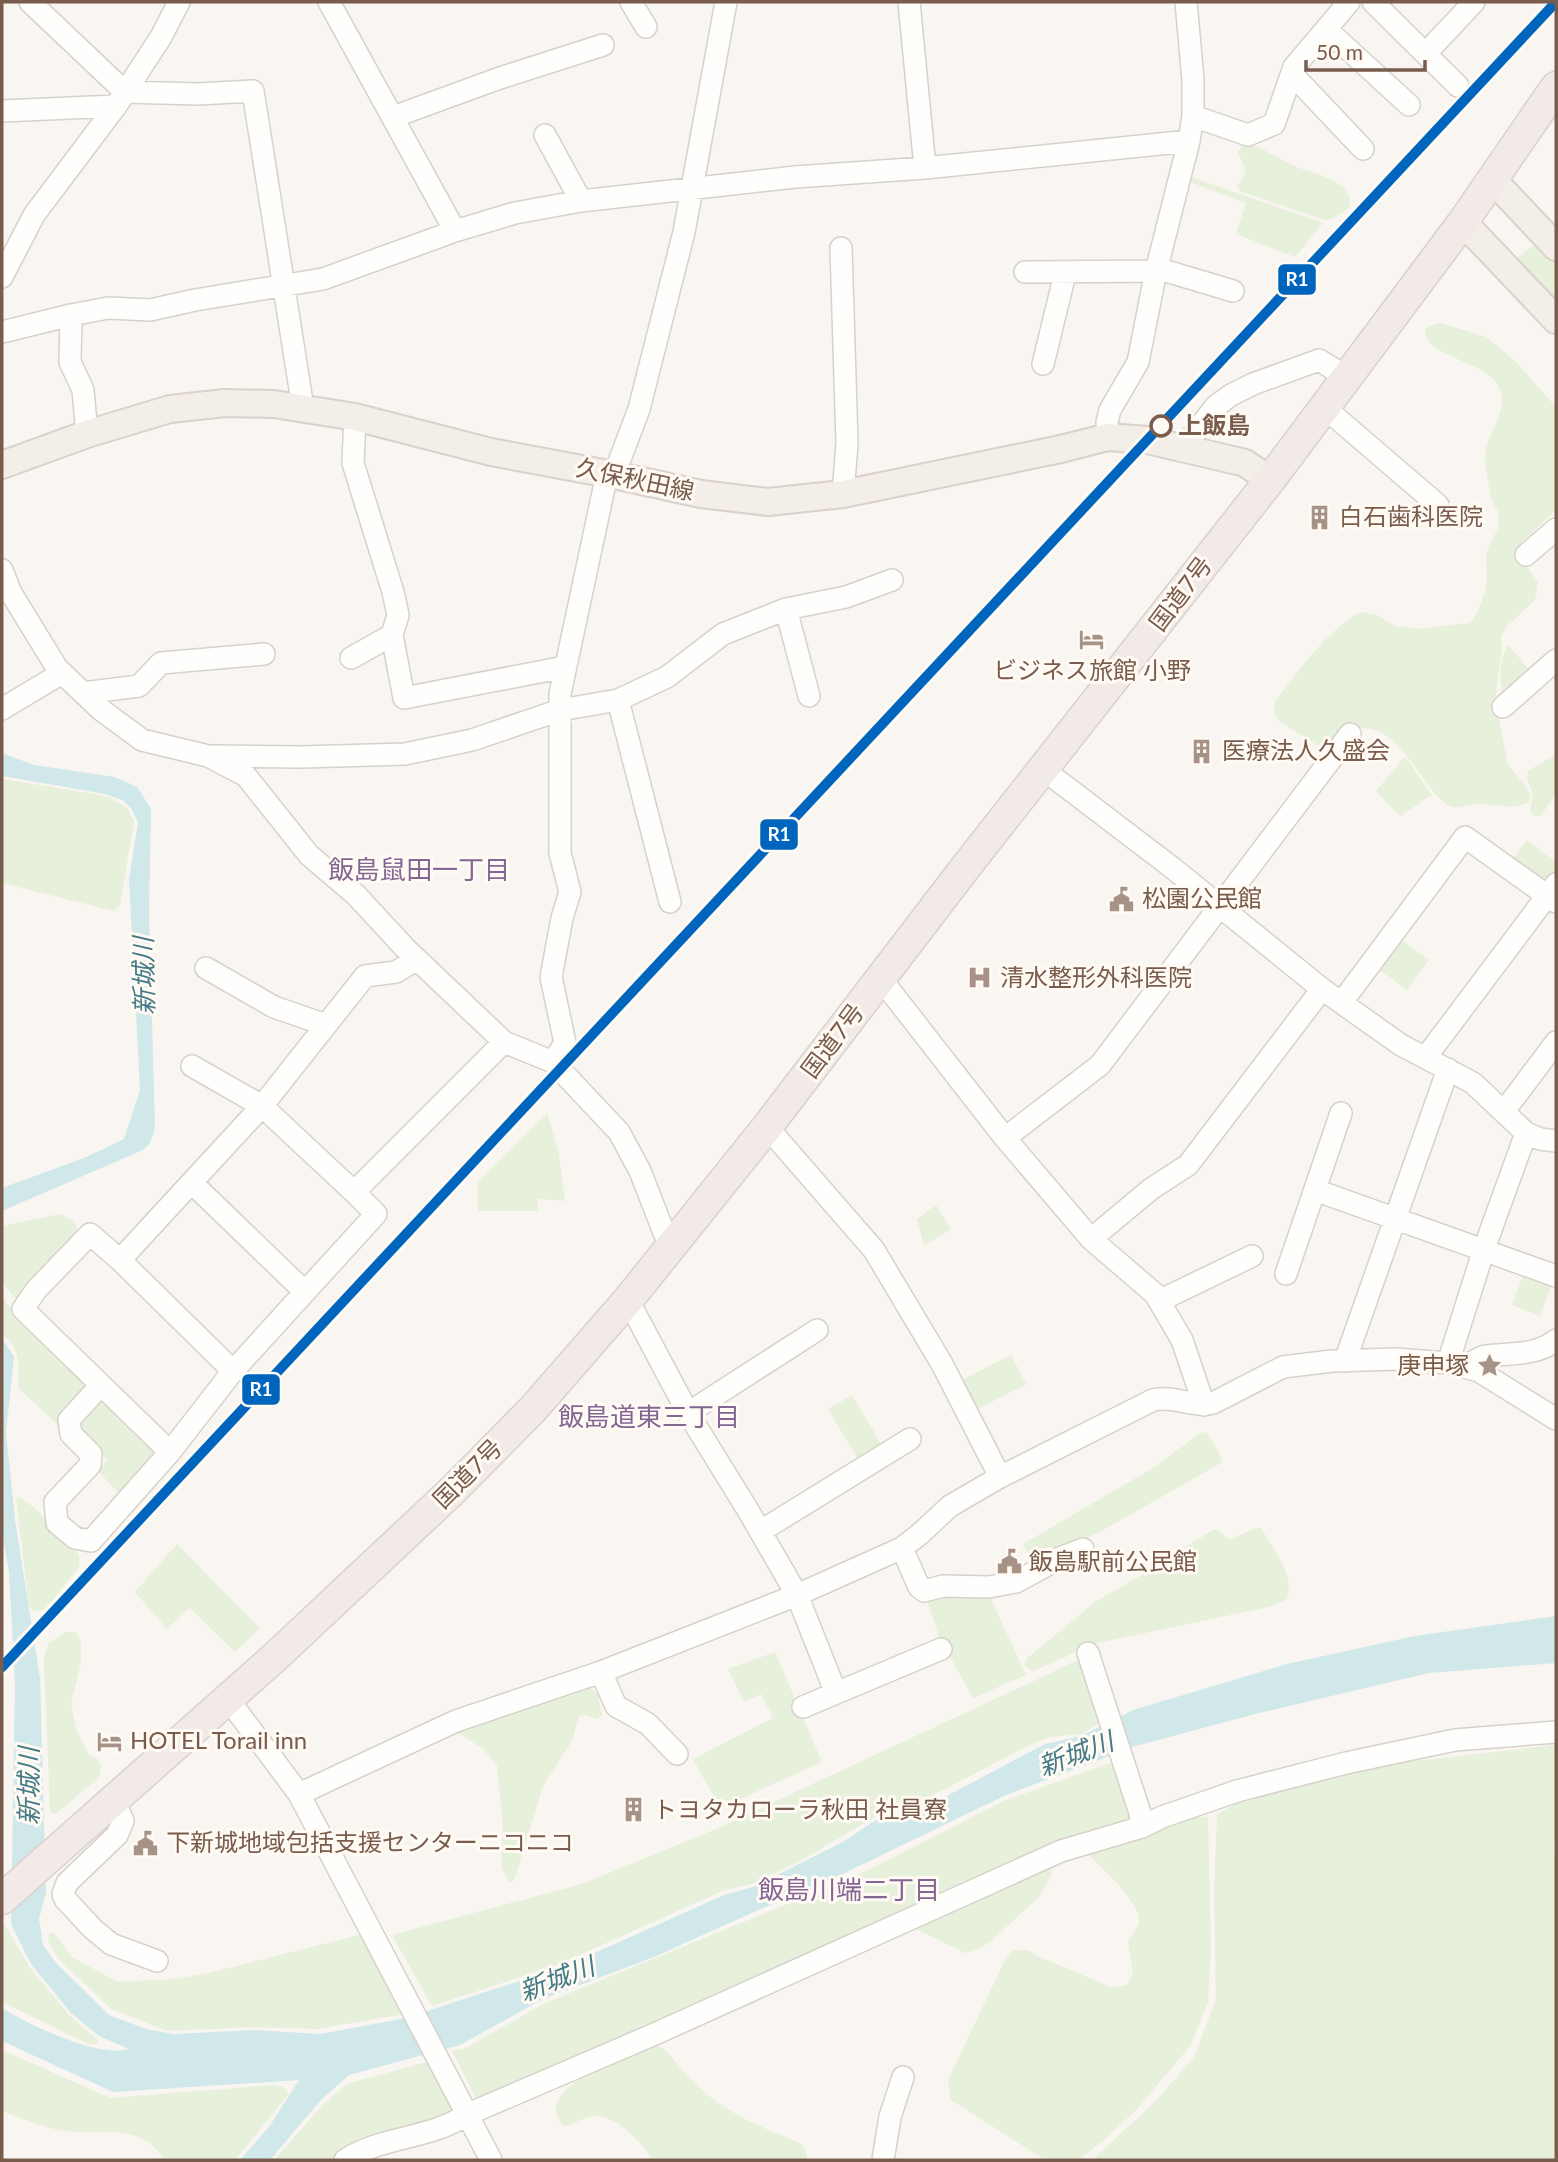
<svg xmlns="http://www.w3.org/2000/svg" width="1558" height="2162" viewBox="0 0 1558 2162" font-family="Lato,'Noto Sans JP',sans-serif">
<rect width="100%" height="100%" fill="#f9f5f0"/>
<path fill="#e7f0db" d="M1245,143C1265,148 1279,160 1297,167C1312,173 1336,177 1347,192C1350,197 1350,203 1349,208L1332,219L1324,220L1240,191L1237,186C1250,170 1245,169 1238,153L1241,146Z
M1191,177L1323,223L1295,257L1236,234L1246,203L1190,182Z
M1534,245L1541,246L1556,262V304L1516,259Z
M1441,323L1486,337L1515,361L1556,407V510L1522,542L1518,554L1538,582L1535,600L1508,625L1501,636L1502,649L1495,699L1508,765L1525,785L1531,796L1528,803C1512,810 1498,804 1480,804C1472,804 1462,808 1453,807C1432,803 1409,744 1378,731C1371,728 1363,728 1356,727L1326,746L1317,745L1280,722L1275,716L1274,704C1298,671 1324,634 1360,612L1377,615L1395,626L1418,629L1470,623C1480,611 1486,593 1487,578C1487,569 1485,559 1487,551C1491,538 1501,531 1499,516C1498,509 1492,503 1491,496C1489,489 1484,459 1485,454C1487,433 1507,414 1501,392C1492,359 1428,361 1425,331L1429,326Z
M1508,644L1532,673L1504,697C1498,681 1500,660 1508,644Z
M1556,754V795L1540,816H1534L1530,811L1533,795L1527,778L1528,771Z
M1406,758L1432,795L1400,816L1376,791L1403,759Z
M2,779L89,793L109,797L127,808L134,821L120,905L114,911L2,883Z
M1527,840L1556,862V873L1546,886L1512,861Z
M1398,937L1429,960L1407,990L1376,967Z
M547,1113L559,1154L565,1201L537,1199L539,1211H478L477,1183Z
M936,1205L951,1229L924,1246L917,1219Z
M60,1214L75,1222L80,1239L23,1294L15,1298L2,1282V1226Z
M1525,1270L1553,1281L1540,1316L1512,1305Z
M2,1293L6,1303L87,1381L84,1395L57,1424L18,1388C19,1370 21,1345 2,1335Z
M1011,1355L1026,1384L972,1412L958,1382Z
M852,1395L883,1447L859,1461L828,1409Z
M96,1403L107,1405L153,1449L154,1459L121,1495L98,1471L107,1459L79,1431V1420Z
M1202,1432L1207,1433L1221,1456V1463L1105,1529L1035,1563L1023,1544L1153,1468Z
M20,1497L37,1510L79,1555V1567L46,1608L39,1611L33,1610L29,1606L16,1498Z
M1255,1528H1261C1273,1549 1295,1574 1287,1599L1273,1606L1093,1644L1034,1671L1025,1667L1026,1659L1095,1602L1149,1571L1211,1531L1216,1529L1230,1540Z
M177,1544L260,1628L235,1652L190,1608L167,1629L135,1592Z
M942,1595H989L1026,1675L973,1698L939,1637L928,1603L932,1598Z
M65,1632H76L81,1641V1663L71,1704L77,1732L89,1755L97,1759L101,1767L99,1778L55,1814L50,1812L44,1660L48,1644Z
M775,1652L822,1762L720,1808L693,1759L773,1718L761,1694L744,1702L728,1669Z
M1081,1659L1102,1721L1082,1734L1050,1737L1030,1745L912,1806L878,1815L802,1860L752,1884L724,1890L560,1964L432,2006L392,1935L582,1884L716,1829Z
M587,1684L598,1694L602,1716L596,1719L586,1715L579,1716L572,1741L543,1786L514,1881L509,1882L502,1869L501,1856L503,1828L497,1765L482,1748L460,1734V1729Z
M1556,1745V1839L1553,1847L1556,1857V2160H1092L1155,2102L1194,2057L1216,1999L1214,1892L1217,1815L1237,1802L1388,1764Z
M1116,1761L1135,1824L499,2092L476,2098L452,2051L464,2049L543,2004L856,1876L1006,1800Z
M1187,1816L1208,1817L1211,1947L1208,2002L1191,2045L1136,2110L1104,2140L1078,2160H1045L951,2100L948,2080L1005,1960L1014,1950H1029L1035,1955L1113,1988L1127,1985L1133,1974L1128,1941C1132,1936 1138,1928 1139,1922C1141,1901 1100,1868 1087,1852L1158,1832Z
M1048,1864L1052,1874L1040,1896L990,1942L974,1951L965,1953L916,1929V1926Z
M4,1924L31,1969L69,2015L99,2041L97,2044H88L2,2002V1925Z
M50,1932L54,1933L72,1957L118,1982L175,1979L209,1973L363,1934L404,2014L317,2029L253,2027L167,2031L111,2009L58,1958L49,1944L48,1936Z
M654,2045C669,2048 674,2062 685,2073C721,2112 752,2123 800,2143L806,2152L807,2160H653C640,2142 622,2119 597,2116C588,2116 574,2123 565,2126L561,2124C558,2118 554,2110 557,2103C569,2075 626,2055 654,2045Z
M2,2050L110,2098L274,2085L282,2086L289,2094L235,2160H164C142,2120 96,2137 59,2130C40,2126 20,2118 2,2111Z
M427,2062L452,2111L448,2117L358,2144L329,2160H274L318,2110L346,2084Z"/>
<path fill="#d0e8ea" d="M2,753L34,765L115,777L137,787L151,809L149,914L155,1128L150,1143L143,1150L2,1211V1188L84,1158L124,1139L140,1090L129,879L138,823L131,808L122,800L105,794L2,776Z
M2,1338L14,1357L6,1432L15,1520L40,1678L46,1892L39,1919L43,1945L56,1963L109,2015L146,2029L173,2034L254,2030L320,2034L406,2018L568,1965L724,1895L753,1887L843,1842L876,1820L917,1809L943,1798L1045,1744L1081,1736L1133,1710L1287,1664L1415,1636L1556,1616V1663L1429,1673L1255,1714L1136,1746L1006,1795L824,1883L763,1908L654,1957L543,1999L460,2045L349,2075L320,2101L270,2160H240L269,2127L299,2080L113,2092L2,2041V2008C27,2024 100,2059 129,2049L99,2036L71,2013L31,1964L11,1924L15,1684L9,1573L2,1530Z"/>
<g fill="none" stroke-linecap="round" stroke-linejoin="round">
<defs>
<path id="minor" d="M30,2L125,92L198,94L253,91L303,408
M329,2L455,231
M631,2L646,27
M909,2L925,168
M1373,2L1458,86
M1326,29L1409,105
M1426,53L1474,2
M1292,74L1363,149
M2,111L116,106
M1193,116L1248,135L1274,124L1294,67L1349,2
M393,117L500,78L603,45
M545,135L581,201
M841,248L847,443L843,494
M1025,272L1166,271L1233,291
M2,277L34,215L116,106L161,37L179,2
M71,315L70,362L83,390L87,434
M2,332L71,315L108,308L150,310L195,300L323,279L455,231L515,213L581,201L795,177L925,168L1189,141
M1043,364L1065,274
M1325,408L1438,505
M355,417L353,463L393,592L398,615L392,635L404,698L565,667
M1108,437L1107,422L1110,410L1138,362L1156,271L1189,141L1193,116V80L1186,2
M1182,449L1216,406L1231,395L1253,384L1319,360L1348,378
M614,475L639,409L684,232L726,2
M1526,555L1556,529
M2,570L11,593L57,668L100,709L142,740L208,756L246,776L309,855L356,895L405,948L504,1042L553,1062L619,1132L640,1171L670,1248
M786,609L846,597L892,580
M351,658L392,635
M83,693L139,686L161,663L264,654
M618,700L670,902
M1503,707L1556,660
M2,709L62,673
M213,756L302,757L405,754L472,740L560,710L618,700L667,677L723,634L786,609L809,696
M1044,770L1170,866L1322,989L1401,1045L1473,1083L1526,1133L1540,1139L1556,1141
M206,968L274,1007L326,1025
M881,979L1005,1138L1091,1239L1155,1294L1182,1340L1204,1405
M1342,1002L1465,837L1556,902
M1426,1057L1556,884
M553,1062L565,1043L551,977L562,918L570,892L560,853V694L607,474
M192,1066L262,1106L354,1192L504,1042
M1505,1110L1556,1042
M767,1127L874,1250L942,1364L1000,1477
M1005,1138L1100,1065L1350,734
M192,1183L305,1292
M1315,1190L1556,1276
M1091,1239L1151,1189L1188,1165L1322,989
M120,1260L262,1106L365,976L396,972L417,959
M1286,1274L1341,1113
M628,1300L688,1413L749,1512L797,1595L836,1693
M1159,1301L1252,1256
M1345,1361L1448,1069
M1448,1363L1484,1249L1526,1133
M1466,1366C1472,1363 1479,1357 1486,1356C1509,1353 1537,1356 1556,1340
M100,1386L69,1420L71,1434L91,1454L90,1465L55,1502L57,1523L75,1538L91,1541L170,1452L233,1371L376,1214L354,1192
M688,1413L817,1330
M170,1452L23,1309L36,1290L90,1234L120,1260L233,1371
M761,1531L910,1439
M902,1548L919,1587L924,1591L943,1586L989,1587L1016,1582L1060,1558L1083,1549
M1088,1653L1140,1813L1142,1827
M601,1672L616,1706L648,1724L677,1754
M228,1699L299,1794L491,2160
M803,1707L941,1649
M299,1794L456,1721L601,1672L797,1595L902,1548L921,1533L950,1506L1000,1477L1153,1400C1174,1395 1193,1408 1213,1403L1283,1367L1332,1361L1395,1359L1448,1363L1479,1371L1556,1419
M114,1800L123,1821L117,1835L67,1883L63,1894L65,1899L93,1929L111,1944L157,1961
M345,2160C382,2136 430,2139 466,2115L657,2033L1061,1851L1142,1827L1162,1817L1237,1791L1346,1763L1455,1740L1556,1732
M883,2160L890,2117L903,2077"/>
<path id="major" d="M1492,179L1556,247
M1463,222L1556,320
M2,465L87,434L170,409L225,403L274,404L355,417L491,452L614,475L701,494L768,502L843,494L1061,449L1108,437L1147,440L1233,460L1245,463L1270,480"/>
<path id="highway" d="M2,1899L274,1658L452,1491L533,1409L628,1300L767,1127L965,868L1270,480L1463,222L1556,87"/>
</defs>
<use href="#minor" stroke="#d7d1cb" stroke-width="24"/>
<use href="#major" stroke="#dad1cc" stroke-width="30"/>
<use href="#highway" stroke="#dad1cc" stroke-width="33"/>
<use href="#minor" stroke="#fefefd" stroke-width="21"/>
<use href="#major" stroke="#f3eee8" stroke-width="26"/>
<use href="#highway" stroke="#f2eae7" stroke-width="30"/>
<defs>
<path id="rail-1" d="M2,1667L1556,2"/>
</defs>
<use href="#rail-1" stroke="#fffaf3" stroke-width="16"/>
<use href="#rail-1" stroke="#0065bd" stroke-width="10"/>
</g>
<defs>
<symbol id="building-bare" viewBox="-9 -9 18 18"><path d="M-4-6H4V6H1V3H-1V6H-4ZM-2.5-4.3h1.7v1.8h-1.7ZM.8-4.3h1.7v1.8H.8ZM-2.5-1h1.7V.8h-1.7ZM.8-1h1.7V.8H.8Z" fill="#a69286" stroke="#fffaf3" stroke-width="2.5" paint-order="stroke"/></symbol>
<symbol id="hotel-bare" viewBox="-9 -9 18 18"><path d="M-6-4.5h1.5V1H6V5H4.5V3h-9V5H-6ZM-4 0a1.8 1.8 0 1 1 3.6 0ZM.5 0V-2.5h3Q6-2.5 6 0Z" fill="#a69286" stroke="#fffaf3" stroke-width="2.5" paint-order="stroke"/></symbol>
<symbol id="civic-bare" viewBox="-9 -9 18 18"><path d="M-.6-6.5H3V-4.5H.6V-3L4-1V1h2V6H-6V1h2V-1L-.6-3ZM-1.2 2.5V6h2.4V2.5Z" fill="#a69286" stroke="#fffaf3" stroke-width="2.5" paint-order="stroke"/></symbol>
<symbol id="hospital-bare" viewBox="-9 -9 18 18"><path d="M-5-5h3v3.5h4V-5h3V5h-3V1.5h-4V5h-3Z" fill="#a69286" stroke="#fffaf3" stroke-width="2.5" paint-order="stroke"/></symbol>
<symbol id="sight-bare" viewBox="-9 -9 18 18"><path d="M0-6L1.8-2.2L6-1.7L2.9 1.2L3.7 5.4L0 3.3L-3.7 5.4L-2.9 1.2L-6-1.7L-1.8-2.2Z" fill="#a69286" stroke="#fffaf3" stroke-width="2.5" paint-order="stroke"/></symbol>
</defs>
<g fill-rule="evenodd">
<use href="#building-bare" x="1302" y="500" width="35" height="35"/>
<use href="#hotel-bare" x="1074" y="622" width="35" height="35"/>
<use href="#building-bare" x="1184" y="734" width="35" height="35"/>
<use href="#civic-bare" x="1104" y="882" width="35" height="35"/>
<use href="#hospital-bare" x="962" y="960" width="35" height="35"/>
<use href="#sight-bare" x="1472" y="1348" width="35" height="35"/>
<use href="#civic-bare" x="992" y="1544" width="35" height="35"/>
<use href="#hotel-bare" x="92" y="1724" width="35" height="35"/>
<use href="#building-bare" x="616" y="1792" width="35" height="35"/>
<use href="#civic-bare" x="128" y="1826" width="35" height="35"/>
</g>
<circle fill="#fffaf3" stroke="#7a5c4d" stroke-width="3.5" cx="1161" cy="426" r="10"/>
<g text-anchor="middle" stroke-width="6" stroke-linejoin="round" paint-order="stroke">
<g font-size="24" font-weight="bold" fill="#7a5c4d" stroke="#fffaf3" text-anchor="start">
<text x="1178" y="434">上飯島</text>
</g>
<g font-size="24" fill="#7a5c4d" stroke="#fffaf3">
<text transform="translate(635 480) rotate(12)" y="8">久保秋田線</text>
<text transform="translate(1181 594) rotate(-53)" y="8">国道7号</text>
<text transform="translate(833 1041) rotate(-53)" y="8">国道7号</text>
<text transform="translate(468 1474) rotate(-45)" y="8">国道7号</text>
</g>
<g font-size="24" fill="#7a5c4d" stroke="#fffaf3" text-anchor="start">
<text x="1339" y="525">白石歯科医院</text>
<text x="1092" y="679" text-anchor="middle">ビジネス旅館 小野</text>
<text x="1222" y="759">医療法人久盛会</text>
<text x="1142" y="907">松園公民館</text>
<text x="1000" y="986">清水整形外科医院</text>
<text x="1469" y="1374" text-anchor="end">庚申塚</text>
<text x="1029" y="1570">飯島駅前公民館</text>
<text x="130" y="1749">HOTEL Torail inn</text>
<text x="653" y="1818">トヨタカローラ秋田 社員寮</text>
<text x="166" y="1851">下新城地域包括支援センターニコニコ</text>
</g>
<g font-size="26" fill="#846695" stroke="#fffaf3">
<text x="419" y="879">飯島鼠田一丁目</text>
<text x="649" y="1426">飯島道東三丁目</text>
<text x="849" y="1899">飯島川端二丁目</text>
</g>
<g font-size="26" font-style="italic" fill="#437c86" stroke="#fffaf3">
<text transform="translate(144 976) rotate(-91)" y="9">新城川</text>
<text transform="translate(1076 1754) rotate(-21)" y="9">新城川</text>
<text transform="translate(29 1786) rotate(-90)" y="9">新城川</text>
<text transform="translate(557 1979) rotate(-21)" y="9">新城川</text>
</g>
</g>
<g stroke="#fffaf3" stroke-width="2.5">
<rect x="1277" y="263" width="40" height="33" rx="7" fill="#0065bd"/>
<rect x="759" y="818" width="40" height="33" rx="7" fill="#0065bd"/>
<rect x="241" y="1373" width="40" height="33" rx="7" fill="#0065bd"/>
</g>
<g font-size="19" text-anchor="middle" font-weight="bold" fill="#fff">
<text x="1297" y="286">R1</text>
<text x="779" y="841">R1</text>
<text x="261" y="1396">R1</text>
</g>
<rect width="1558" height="2162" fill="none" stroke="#7a5c4d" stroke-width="7"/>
<path d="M1306 60v10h119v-10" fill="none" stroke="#7a5c4d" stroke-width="3.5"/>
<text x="1316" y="60" font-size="21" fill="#7a5c4d" stroke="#fffaf3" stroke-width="5" paint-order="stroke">50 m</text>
</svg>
